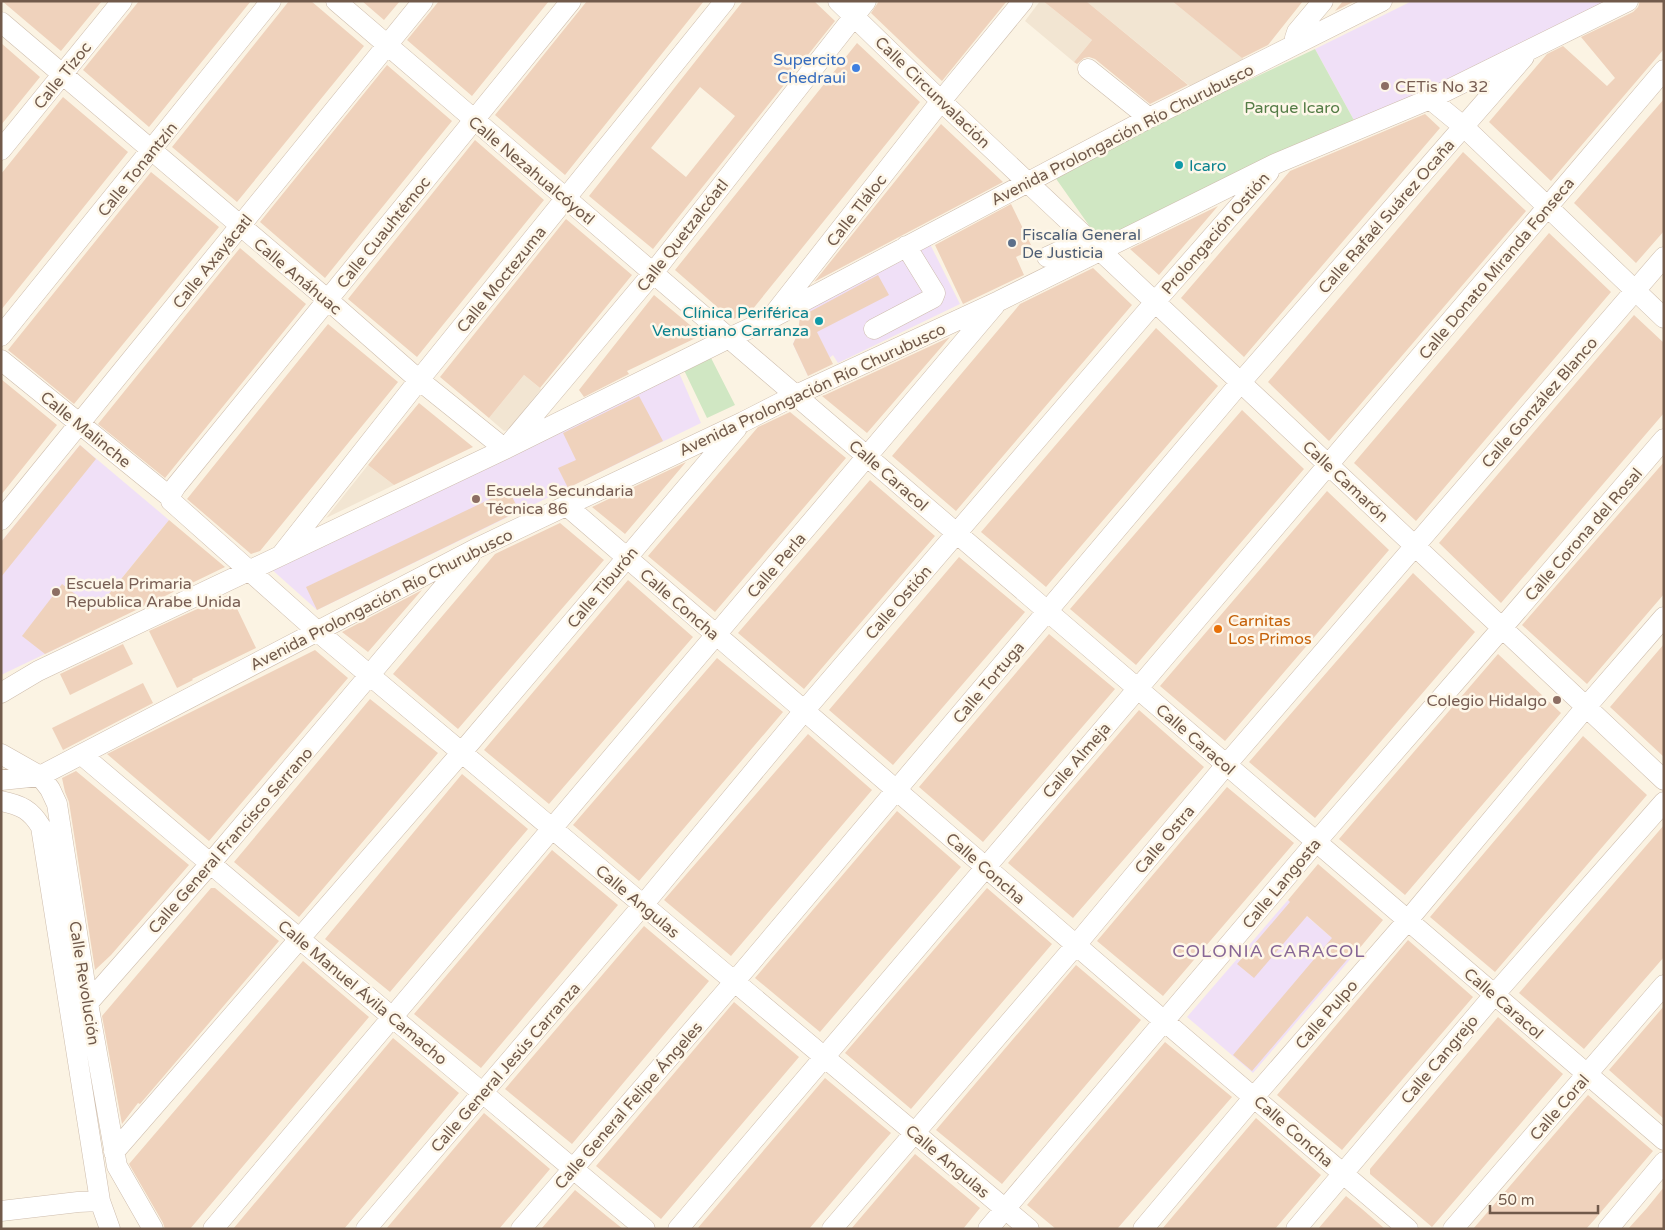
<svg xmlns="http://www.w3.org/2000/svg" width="1665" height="1230" viewBox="0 0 1665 1230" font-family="'Varela Round',sans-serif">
<rect width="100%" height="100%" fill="#fbf3e3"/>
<path fill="#f2e5d2" d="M1040,1H1043L1092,40L1074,62L1025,21Z
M1086,1H1172L1245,60L1191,87Z
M524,375L541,389L508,430L504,431L489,418Z
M368,465L394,485L326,518Z"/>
<path fill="#f0e0f7" d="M1412,1H1611L1356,124L1315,49Z
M929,242L960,304L838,363L833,355L808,376L793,344L798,333L800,317L799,310Z
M677,368L701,423L317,610L269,567Z
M80,445L169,520L70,642L1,675V542Z
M1288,900L1353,956L1253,1073L1187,1017Z"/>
<path fill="#d0e7c3" d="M1315,49L1356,124L1100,241L1052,173Z
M709,354L735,405L707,418L683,368Z"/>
<path fill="#efd2bc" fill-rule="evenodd" d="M2,1H102L61,51Z
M139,1H251L149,127L83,70Z
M289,1H311L364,46L237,202L172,147Z
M362,1H400L384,20Z
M439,1H549L472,96L407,40Z
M587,1H704L565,175L495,115Z
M743,1H814L835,21L653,249L589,196ZM700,87L735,116L686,177L651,148Z
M879,1H1007L942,81L871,13Z
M1043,1H1086L1188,85L1150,104L1095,59L1089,57L1084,58L1077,64L1074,62L1092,40Z
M1172,1H1303L1268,45L1242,58Z
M1343,1H1355L1335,11Z
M1640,1H1664V49L1551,181L1489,122L1547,54L1563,46L1607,86L1615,78L1581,37L1633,12L1638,7Z
M1,43L40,77L1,125Z
M857,43L920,102L752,310L732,320L675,270Z
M387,65L452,121L325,278L260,222Z
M63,97L128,152L1,310V174Z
M1664,99V231L1636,263L1574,203Z
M1425,114L1440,128L1244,357L1181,298L1290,171Z
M941,124L1003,182L814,282L823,271Z
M475,140L544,200L417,357L348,299Z
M1463,152L1526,211L1329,441L1268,382Z
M151,172L219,227L74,404L8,350Z
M1011,204L1033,249L1016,257L1024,275L963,304L935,245Z
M1218,206L1159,275L1130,249Z
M566,219L632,275L540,388L524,375L489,418L440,377Z
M1549,233L1611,292L1416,521L1354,463Z
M240,248L306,304L165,478L98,424Z
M1093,268L1132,305L956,511L892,456L1020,304Z
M878,275L889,295L817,332L833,364L808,376L793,344L798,333L800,317Z
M654,295L702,335L627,371L629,374L584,397L579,390Z
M1634,315L1664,343V413L1501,603L1439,543Z
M328,324L398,382L260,551L251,554L187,499Z
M1156,328L1218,386L1046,587L981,532Z
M950,337L867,433L822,396L825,395Z
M1,379L57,425L1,495Z
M639,396L663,441L568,488L558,468L576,460L563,433Z
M419,403L473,447L394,485L368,465Z
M1242,410L1304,469L1136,665L1070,609Z
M790,412L846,458L715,612L648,556L758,427Z
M80,445L96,459L1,577V542Z
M686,462L625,534L592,507L644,482Z
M1664,462V594L1587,684L1522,625Z
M870,480L935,536L804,689L738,633Z
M509,490L519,511L317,610L306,587Z
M1327,491L1389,550L1225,741L1160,686Z
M169,520L225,567L45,654L22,636L62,584L96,610Z
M560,523L604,560L458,729L393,674L495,554Z
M959,557L1025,612L893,765L829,710Z
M1413,573L1475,632L1315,818L1249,762Z
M628,580L693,637L549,804L484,750Z
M422,590L368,652L342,632Z
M230,594L256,648L192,679L193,680L177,688L149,631Z
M1049,634L1115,689L983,842L919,787Z
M123,644L133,664L70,695L60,674Z
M1664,644V757L1610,707Z
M315,650L348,678L209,841L107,754Z
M1498,654L1561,713L1405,895L1339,839Z
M717,658L783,712L639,881L573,825Z
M143,683L153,703L63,750L52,728Z
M370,699L438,753L299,917L234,862Z
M1139,710L1204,767L1073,918L1008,863Z
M808,734L872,790L731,956L664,900Z
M1583,736L1647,795L1495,972L1430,917Z
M76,771L189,865L111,955L95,970L69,802L65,792L62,778Z
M462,774L528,829L390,992L325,939Z
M1227,787L1294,843L1163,996L1097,941Z
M897,811L961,867L820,1032L755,978Z
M1664,825V957L1584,1049L1519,993Z
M552,850L618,905L481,1068L414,1014Z
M1318,864L1383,920L1353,956L1351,955L1252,1071L1233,1055L1332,938L1307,916L1254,978L1237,964L1290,902L1288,900Z
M211,888H215L279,941L140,1104L138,1103L122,1124L102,1016Z
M987,888L1052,944L911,1109L845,1053Z
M644,926L709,981L572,1144L505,1089Z
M1408,940L1473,997L1342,1150L1277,1095Z
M303,961L369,1017L190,1229H165L163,1223L129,1164Z
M1076,965L1141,1020L1002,1184L936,1130Z
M734,1002L799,1057L661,1219L596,1166Z
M1664,1006V1119L1609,1070Z
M1498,1017L1563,1074L1432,1227L1370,1174V1169Z
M393,1038L459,1093L344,1229H233Z
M1165,1042L1232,1097L1117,1229H1056L1027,1205Z
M825,1078L891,1133L877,1149L809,1229H697Z
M1588,1095L1653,1151L1595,1219L1586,1229H1473Z
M484,1113L550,1169L499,1229H386Z
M1256,1118L1321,1175L1275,1229H1162Z
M915,1154L980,1208L963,1229H851Z
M1664,1187V1229H1628L1647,1208Z
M575,1190L608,1217L623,1229H541Z
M1346,1196L1362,1209L1385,1229H1318Z"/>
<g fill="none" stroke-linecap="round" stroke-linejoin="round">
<defs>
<path id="minor" d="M336,1L1664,1140
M571,1L176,486L171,494V501L317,631L1029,1229
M838,1L941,101L1664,780
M1,22L328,300L419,380L505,449L653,273L866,1
M1297,43L1295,38L1297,32L1323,1
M1088,69L1149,118
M1430,99L1464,127L1664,318
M1,150L122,1
M1047,257C1069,248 1067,243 1088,256
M774,314L941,101L1023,1
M874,329L933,298L935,293L906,246
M1,336L271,1
M1,360L170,497
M567,506L1164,1021L1408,1229
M1,520L423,1
M282,554L419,380L725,1
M1,693L38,671L505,449L729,338L770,319L1149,118L1382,1
M1,754L40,776L50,789L57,804L88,1003L117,1166L153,1229
M82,755L392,1017L645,1229
M1,780L40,776L475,549L743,422L796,395L999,301L1275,164L1430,99L1628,1
M1,801C21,805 31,810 41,827L100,1201L110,1229
M88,1003L210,864L470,556
M114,1152L462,752L737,428
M1,1211L78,1202L100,1201
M213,1229L995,305
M366,1229L643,905L804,711L1155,302L1269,172
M521,1229L735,981L1241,382L1524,57
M678,1229C1005,841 1337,458 1664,70
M832,1229L1076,945L1226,765L1664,257
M988,1229L1316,842L1502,628L1664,439
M1143,1229L1254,1097L1408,920L1586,707L1664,617
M1296,1229L1494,995L1664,802
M1453,1229L1664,985
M1608,1229L1664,1162"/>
</defs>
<use href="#minor" stroke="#cebdad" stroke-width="21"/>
<use href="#minor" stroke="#fff" stroke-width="20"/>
</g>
<circle fill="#3f7fe0" stroke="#fef7e9" stroke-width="2" cx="856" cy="68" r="5"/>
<g fill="#8d6e63" stroke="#fef7e9" stroke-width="2">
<circle cx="1385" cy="86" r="5"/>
<circle cx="476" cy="499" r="5"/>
<circle cx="56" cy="592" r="5"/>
<circle cx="1557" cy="700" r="5"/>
</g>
<g fill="#0f9aa8" stroke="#fef7e9" stroke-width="2">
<circle cx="1179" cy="165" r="5"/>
<circle cx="819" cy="321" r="5"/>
</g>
<circle fill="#5c6f8a" stroke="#fef7e9" stroke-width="2" cx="1012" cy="243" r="5"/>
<circle fill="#e8710a" stroke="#fef7e9" stroke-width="2" cx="1218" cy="629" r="5"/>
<g text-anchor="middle" stroke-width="5" stroke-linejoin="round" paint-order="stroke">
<g font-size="16" fill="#366cbe" stroke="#fef7e9" text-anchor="end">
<text x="846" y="65">Supercito<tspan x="846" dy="18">Chedraui</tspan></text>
</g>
<g font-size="16" fill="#715a4b" stroke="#fef7e9">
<text transform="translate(62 75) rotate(-51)" y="6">Calle Tízoc</text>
<text transform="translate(933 92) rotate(44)" y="6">Calle Circunvalación</text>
<text transform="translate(1122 134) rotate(-27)" y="6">Avenida Prolongación Río Churubusco</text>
<text transform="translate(137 169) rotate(-51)" y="6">Calle Tonantzín</text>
<text transform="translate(532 170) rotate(40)" y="6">Calle Nezahualcóyotl</text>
<text transform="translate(856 210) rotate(-52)" y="6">Calle Tláloc</text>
<text transform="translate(1386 216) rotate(-49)" y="6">Calle Rafaél Suárez Ocaña</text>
<text transform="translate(383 232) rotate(-51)" y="6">Calle Cuauhtémoc</text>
<text transform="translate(1215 233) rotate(-49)" y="6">Prolongación Ostión</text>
<text transform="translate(682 235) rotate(-52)" y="6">Calle Quetzalcóatl</text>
<text transform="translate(212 261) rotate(-51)" y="6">Calle Axayácatl</text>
<text transform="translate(1496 268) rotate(-50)" y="6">Calle Donato Miranda Fonseca</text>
<text transform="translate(298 276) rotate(40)" y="6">Calle Anáhuac</text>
<text transform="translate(501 279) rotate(-51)" y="6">Calle Moctezuma</text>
<text transform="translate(812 389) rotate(-25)" y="6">Avenida Prolongación Río Churubusco</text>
<text transform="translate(1539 402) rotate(-49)" y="6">Calle González Blanco</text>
<text transform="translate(86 429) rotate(39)" y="6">Calle Malinche</text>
<text transform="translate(889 475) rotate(41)" y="6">Calle Caracol</text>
<text transform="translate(1346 481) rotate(43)" y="6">Calle Camarón</text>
<text transform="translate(1583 534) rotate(-49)" y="6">Calle Corona del Rosal</text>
<text transform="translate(776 565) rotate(-49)" y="6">Calle Perla</text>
<text transform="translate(602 587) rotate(-50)" y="6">Calle Tiburón</text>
<text transform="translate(381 599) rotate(-27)" y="6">Avenida Prolongación Río Churubusco</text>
<text transform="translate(898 602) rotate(-49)" y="6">Calle Ostión</text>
<text transform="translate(680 604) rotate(41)" y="6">Calle Concha</text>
<text transform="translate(988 682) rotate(-50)" y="6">Calle Tortuga</text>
<text transform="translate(1196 739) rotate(41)" y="6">Calle Caracol</text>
<text transform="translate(1076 760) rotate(-49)" y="6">Calle Almeja</text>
<text transform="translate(1164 839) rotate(-50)" y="6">Calle Ostra</text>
<text transform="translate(230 840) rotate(-49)" y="6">Calle General Francisco Serrano</text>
<text transform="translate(986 868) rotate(41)" y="6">Calle Concha</text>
<text transform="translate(1281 883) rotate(-50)" y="6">Calle Langosta</text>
<text transform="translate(638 901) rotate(40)" y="6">Calle Angulas</text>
<text transform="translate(85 983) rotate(81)" y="6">Calle Revolución</text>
<text transform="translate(363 992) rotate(40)" y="6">Calle Manuel Ávila Camacho</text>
<text transform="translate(1504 1003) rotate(41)" y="6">Calle Caracol</text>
<text transform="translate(1326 1014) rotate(-49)" y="6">Calle Pulpo</text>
<text transform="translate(1439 1059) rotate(-50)" y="6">Calle Cangrejo</text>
<text transform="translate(505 1067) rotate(-49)" y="6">Calle General Jesús Carranza</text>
<text transform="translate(628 1105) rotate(-49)" y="6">Calle General Felipe Ángeles</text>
<text transform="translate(1559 1107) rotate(-49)" y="6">Calle Coral</text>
<text transform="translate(1294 1131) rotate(41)" y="6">Calle Concha</text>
<text transform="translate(948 1161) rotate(40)" y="6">Calle Angulas</text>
</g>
<g font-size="16" fill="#785e54" stroke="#fef7e9" text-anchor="start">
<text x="1395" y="92">CETis No 32</text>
<text x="486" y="496">Escuela Secundaria<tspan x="486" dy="18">Técnica 86</tspan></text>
<text x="66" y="589">Escuela Primaria<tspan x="66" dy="18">Republica Arabe Unida</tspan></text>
<text x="1547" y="706" text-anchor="end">Colegio Hidalgo</text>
</g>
<g font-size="16" fill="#547c46" stroke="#fef7e9">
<text x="1292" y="113">Parque Icaro</text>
</g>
<g font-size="16" fill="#0d838f" stroke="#fef7e9" text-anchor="start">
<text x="1189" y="171">Icaro</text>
<text x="809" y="318" text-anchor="end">Clínica Periférica<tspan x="809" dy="18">Venustiano Carranza</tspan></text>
</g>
<g font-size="16" fill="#4e5e75" stroke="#fef7e9" text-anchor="start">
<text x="1022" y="240">Fiscalía General<tspan x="1022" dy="18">De Justicia</tspan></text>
</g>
<g font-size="16" fill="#c56008" stroke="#fef7e9" text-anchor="start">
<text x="1228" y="626">Carnitas<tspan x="1228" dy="18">Los Primos</tspan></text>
</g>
<g font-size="18" letter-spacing="1" fill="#876695" stroke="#fef7e9">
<text x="1269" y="957">COLONIA CARACOL</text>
</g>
</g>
<rect width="1665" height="1230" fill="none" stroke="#715a4b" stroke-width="5"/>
<path d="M1490 1205v8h108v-8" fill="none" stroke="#715a4b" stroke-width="2.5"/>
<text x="1498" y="1205" font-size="15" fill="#715a4b" stroke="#fef7e9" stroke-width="4" paint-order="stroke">50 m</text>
</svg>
